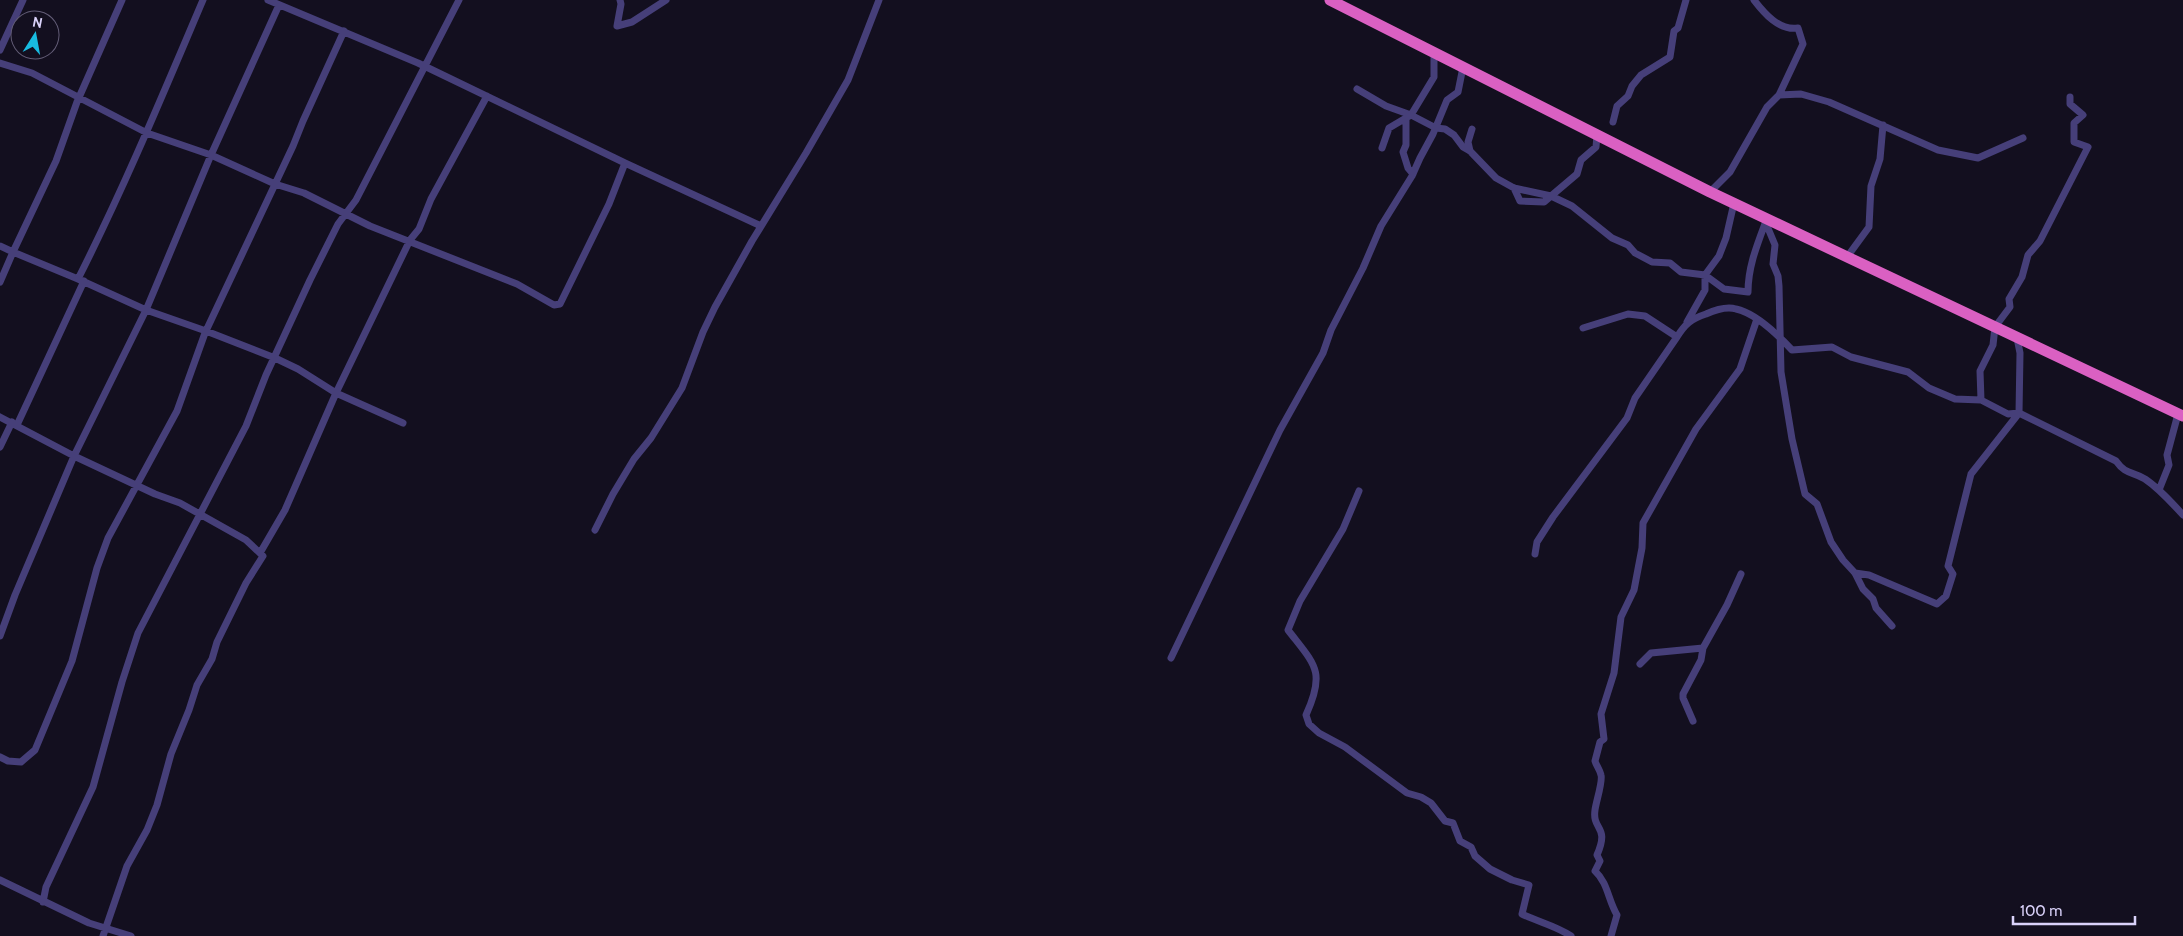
<svg xmlns="http://www.w3.org/2000/svg" width="2183" height="936" viewBox="0 0 2183 936" font-family="Cabin,sans-serif">
<rect width="100%" height="100%" fill="#130f1f"/>
<g fill="none" stroke-linecap="round" stroke-linejoin="round">
<path stroke="#463f79" stroke-width="7" d="M203,0C163,94 124,188 78,279L146,310L206,331L275,358L298,369L336,393L403,423
M268,0L418,63L625,163
M620,0L621,4L617,26L632,22L666,0
M0,50L23,0
M0,63L32,73L147,133L211,155L275,184L304,193L370,226L517,284L554,305L560,304L609,204L625,163L761,226
M1357,89L1386,106L1411,115L1436,128L1445,129L1454,135L1463,147L1470,151L1496,178L1514,188L1551,196L1572,206L1612,238L1628,245L1635,253L1652,262L1670,263L1681,272L1705,275L1724,289L1748,292C1748,267 1757,245 1766,221
M1779,95L1801,94L1829,102L1938,150L1978,158L2023,138
M1406,118V145L1403,152L1408,168L1413,174
M1613,122L1617,106L1628,96L1632,86L1641,75L1670,57L1674,31L1678,28L1686,0
M1382,148L1389,128L1411,115L1434,77V53
M1470,151L1468,142L1472,129
M1514,188L1520,201L1544,202L1577,174L1581,160L1596,147L1597,135
M1710,192L1730,172L1767,107L1779,95L1803,44L1798,28C1779,31 1764,13 1754,0
M1765,221L1775,245L1773,264L1778,276L1779,286L1781,372L1792,439L1805,494L1817,504L1831,542L1843,560L1855,573L1863,589L1873,599L1876,608L1892,626
M0,246L13,252L0,282
M1847,257L1869,227L1871,186L1880,159L1883,125
M78,279L13,252L56,161L77,102L122,0
M1687,322L1705,290V275L1719,256L1726,238L1734,203
M1583,328L1628,314L1645,316L1677,337C1685,324 1691,319 1706,314C1715,310 1726,306 1736,309C1755,313 1779,336 1792,350L1832,347L1851,357L1908,372L1929,388L1955,399L1981,400L1980,371L1993,345L1995,327L2010,307L2009,299L2022,277L2028,255L2040,241L2088,147L2074,142V123L2083,115L2070,104V97
M1981,400L2008,414L2019,413L2116,461C2126,475 2132,471 2145,479C2160,489 2171,502 2183,515
M0,417L74,456L155,494L180,503L246,540L263,556L246,583L217,642L212,659L197,685L189,710L171,754L157,805L147,830L127,866L103,936
M17,425L84,281
M0,447L12,422
M2159,490L2169,465L2167,455L2178,414
M1359,491L1343,529L1300,601L1288,630C1315,665 1326,671 1306,715L1309,724L1319,733L1345,747L1407,793L1421,797L1431,803L1445,821L1453,823L1460,841L1471,847L1475,856L1490,869L1512,880L1529,885L1522,914C1538,922 1556,926 1571,936
M595,530L613,494L634,459L651,438L682,388L703,332L715,307L752,241L806,153L848,80L879,0
M260,553L285,510L336,393L410,240L419,229L431,199L487,96
M1535,554L1537,542L1553,517L1627,418L1635,398L1677,337
M1855,573L1869,575L1937,604L1946,596L1953,574L1948,566L1971,474L2019,413L2020,353L2017,338
M0,636L15,595L74,456L146,310L211,155L279,5
M1171,658L1280,430L1323,353L1331,330L1363,268L1381,226L1412,176L1420,158L1433,134L1447,100L1458,92L1463,67
M1640,664L1651,653L1703,648
M1693,721L1683,698V694L1701,660L1703,648L1727,605L1741,574
M0,757L8,761L21,762L35,750L72,661L97,568L108,538L177,411L205,333L293,146L303,121L344,31
M0,880L89,923L131,936
M43,902L46,887L93,787L122,682L138,633L246,426L266,375L310,280L338,224L356,200L459,0
M1611,936L1617,915C1608,900 1608,883 1595,871L1600,861L1597,855C1610,825 1592,831 1595,810C1596,802 1603,781 1601,775C1600,770 1596,765 1595,761L1600,742L1604,739L1601,714L1614,673L1621,617L1634,590L1642,548L1643,523L1696,429L1740,369L1757,319"/>
<path stroke="#da60c2" stroke-width="11" d="M1330,0L1710,192L2183,416"/>
</g>
<g transform="translate(35 35) rotate(11)"><circle r="24" fill="#130f1f" stroke="#635d77"/>
<path d="M0-4L9 19L0 12L-9 19Z" fill="#18bbe0"/>
<text y="-8" font-size="14" font-weight="bold" text-anchor="middle" fill="#dad2fa">N</text>
</g>
<path d="M2013 916v8h122v-8" fill="none" stroke="#dad2fa" stroke-width="2.5"/>
<text x="2020" y="916" font-size="15" fill="#dad2fa" stroke="#130f1f" stroke-width="4" paint-order="stroke">100 m</text>
</svg>
